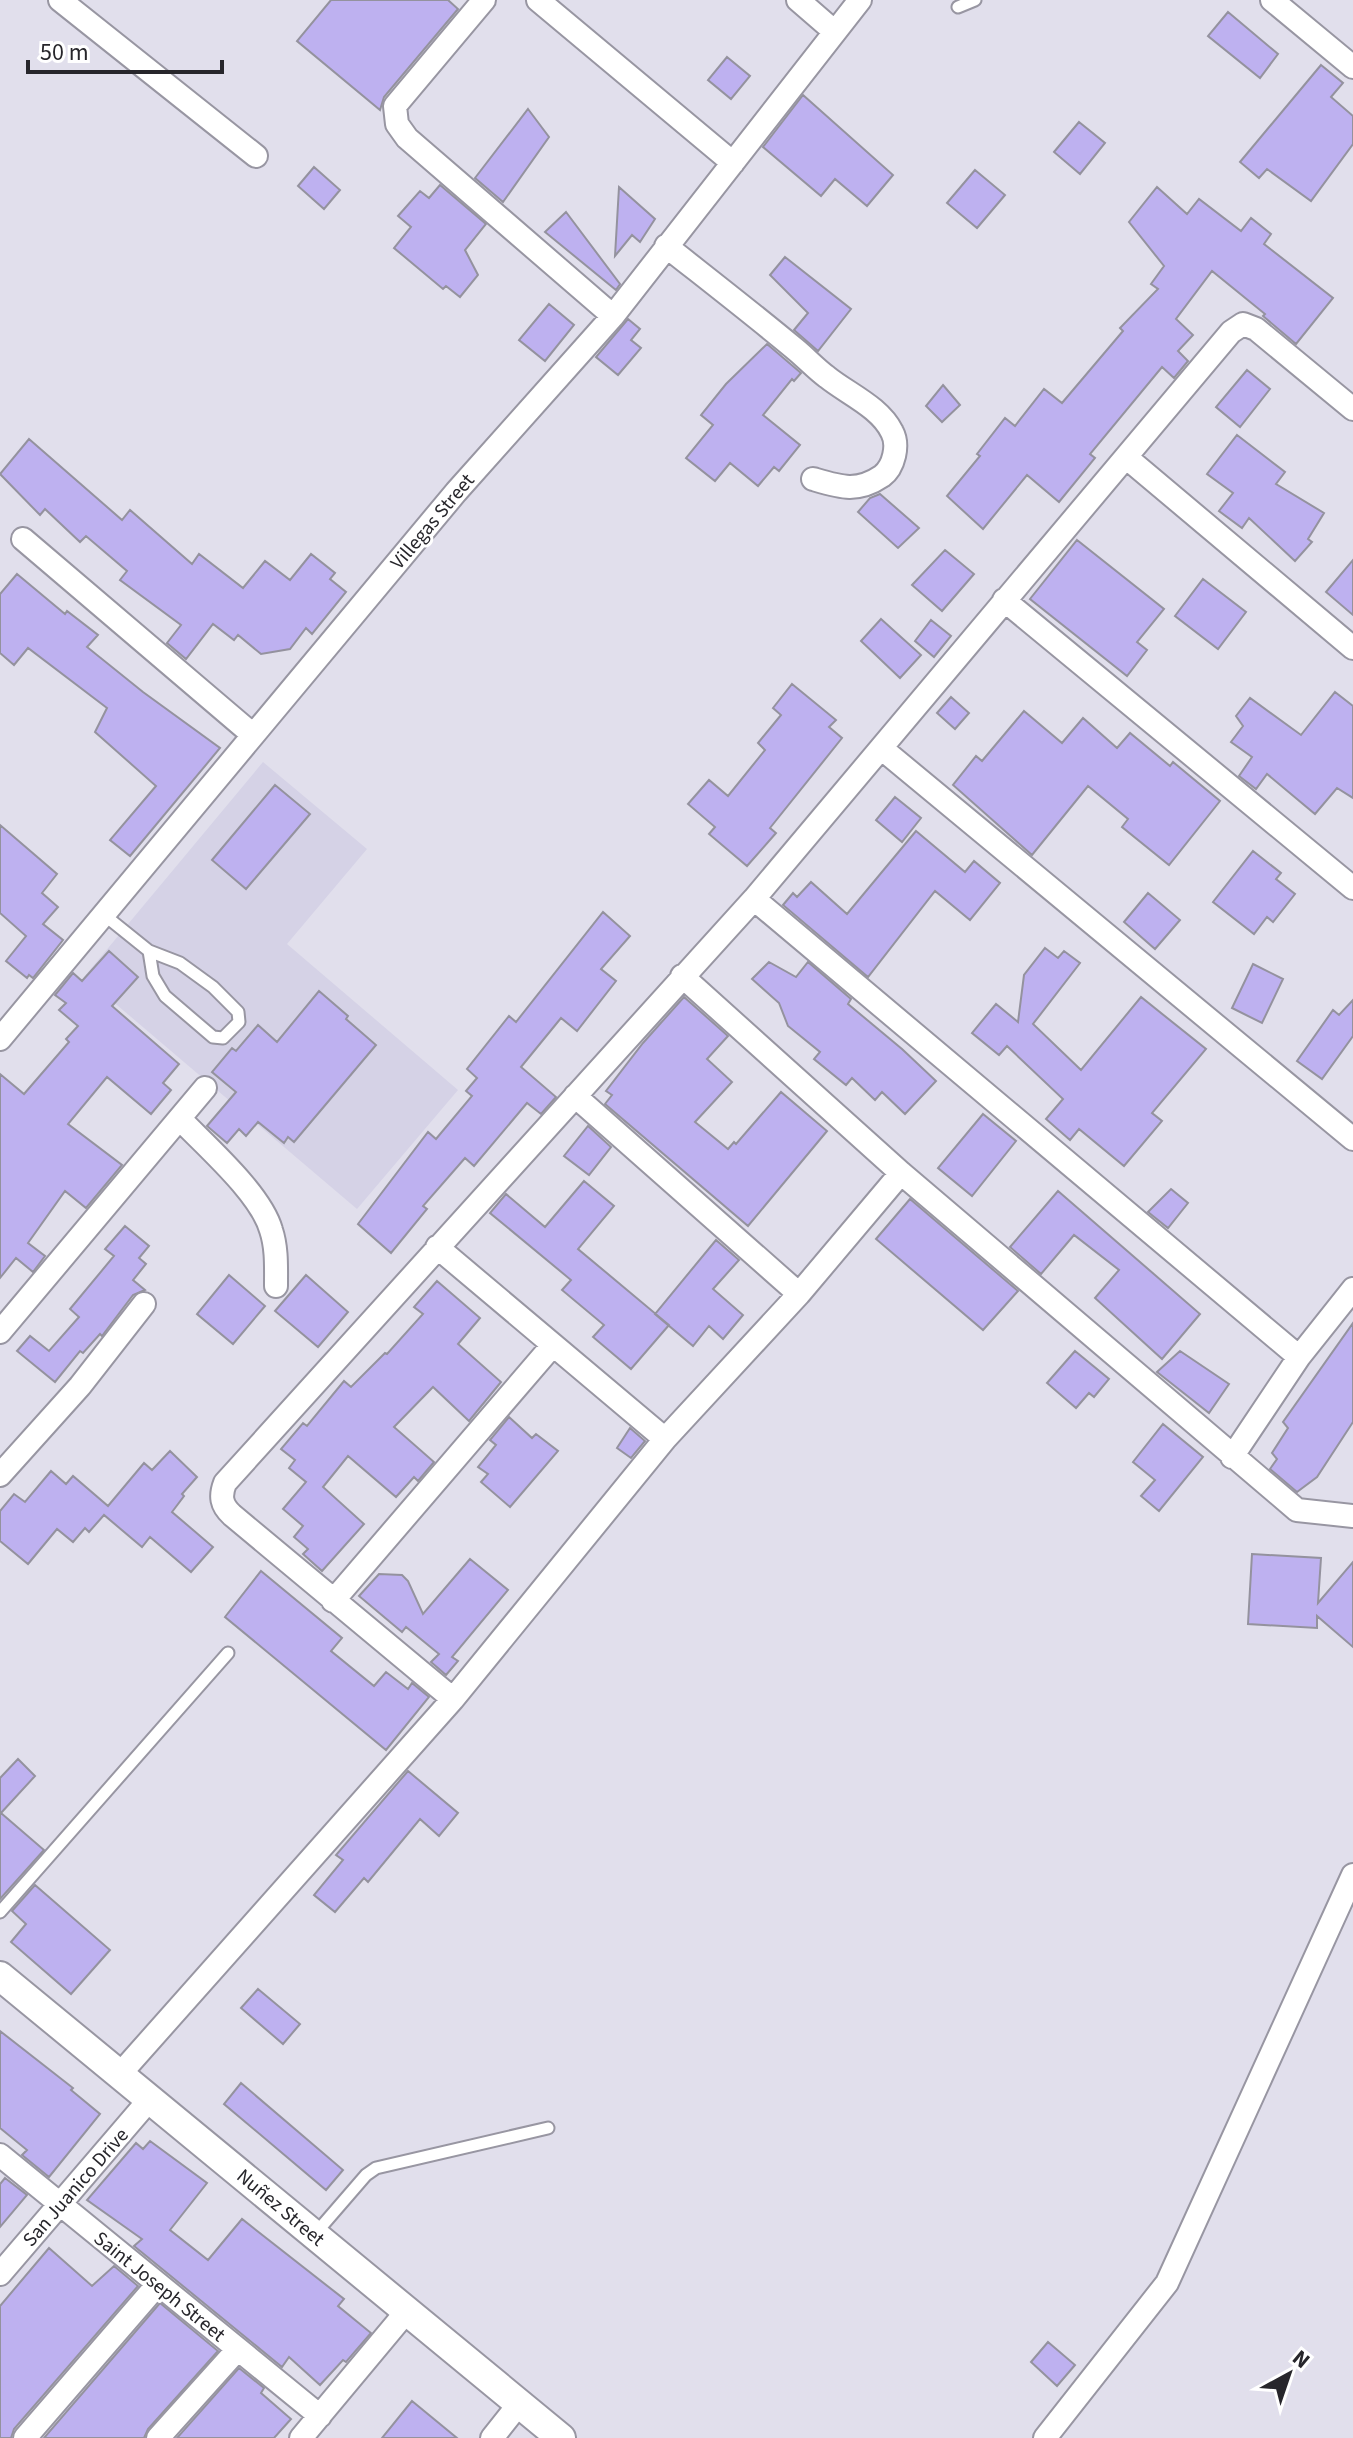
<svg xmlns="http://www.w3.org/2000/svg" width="1353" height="2438" viewBox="0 0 1353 2438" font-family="'Source Sans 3',sans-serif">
<rect width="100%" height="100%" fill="#e1dfec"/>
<path fill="#d5d2e6" d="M263,762L367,849L287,944L458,1090L357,1209L84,977Z"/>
<path fill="#beb1f0" stroke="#94929e" stroke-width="2" d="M331,0H448L458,9L384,97L380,110L297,41Z
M1228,12L1278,54L1260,78L1208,36Z
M727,57L750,76L731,99L708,80Z
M1321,65L1343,83L1331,97L1353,116V144L1311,201L1267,169L1259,178L1240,162Z
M803,95L893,175L867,206L835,179L821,196L763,147Z
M528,109L549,137L503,202L475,178Z
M1079,122L1105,143L1080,174L1054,152Z
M314,167L340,190L324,209L298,186Z
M975,170L1005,195L977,228L947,203Z
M440,185L486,224L465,250L478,275L460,297L446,286L443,289L394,248L411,227L398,216L420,191L429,198Z
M619,187L655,219L640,242L632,235L615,256Z
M1157,187L1187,214L1199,199L1241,231L1251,218L1271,234L1264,244L1333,298L1296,344L1263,316L1265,314L1212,271L1176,319L1193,335L1178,351L1188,361L1174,378L1162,367L1090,454L1095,458L1059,502L1027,475L983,529L947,496L980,456L977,454L1005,418L1015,426L1044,389L1062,403L1123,331L1120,328L1158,289L1151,284L1164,266L1129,222Z
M566,212L620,284L616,290L545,232Z
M785,257L851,309L818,351L794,330L808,313L770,275Z
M549,304L574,325L545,361L519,340Z
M628,319L640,329L631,340L641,348L618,375L596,357Z
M767,344L801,373L794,381L792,379L763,415L800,445L779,471L774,467L758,486L730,463L715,481L686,458L713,425L701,415L726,384Z
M1247,370L1270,389L1240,427L1216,407Z
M943,385L960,405L942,422L926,406Z
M1237,435L1285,472L1276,484L1324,513L1308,539L1312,542L1295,561L1249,518L1242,528L1219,511L1233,493L1207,474Z
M29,439L122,520L130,510L192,564L199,554L243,588L265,561L290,580L311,554L335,573L330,579L346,592L312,634L306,628L290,649L261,654L238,635L234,640L213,624L186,659L167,643L181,625L120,580L127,571L86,536L80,542L45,509L40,515L0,474Z
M880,494L919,528L898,548L858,512L870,498Z
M1077,540L1164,609L1137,642L1147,650L1127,676L1030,599Z
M945,550L974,574L942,611L912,585Z
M1353,560V615L1326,592Z
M17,574L65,614L67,611L98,635L87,647L143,692L220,748L130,856L110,840L156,786L95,732L107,708L28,648L14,665L0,653V594Z
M1203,579L1246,612L1218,649L1175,616Z
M881,619L921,655L900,678L861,641Z
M931,620L951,636L934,657L915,641Z
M792,684L836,720L829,727L842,738L770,828L776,833L747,866L709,834L715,827L688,804L709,780L728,796L765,750L758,743L781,715L773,708Z
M1335,692L1353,706V798L1337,788L1315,814L1267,774L1256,789L1239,776L1252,757L1231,742L1243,726L1236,716L1250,698L1301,735Z
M951,697L969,713L955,729L937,713Z
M1024,711L1062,743L1083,718L1117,748L1130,733L1170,766L1173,762L1220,801L1169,865L1122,827L1128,819L1088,786L1032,855L953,785L976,756L982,761Z
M275,785L310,814L246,889L212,860Z
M895,797L921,818L902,842L876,820Z
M0,825L57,874L42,893L58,907L43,924L63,940L33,978L29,975L27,978L6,961L26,936L0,913Z
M916,831L965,872L974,861L1000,883L970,920L935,891L868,977L783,905L793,893L797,897L811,882L847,914Z
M1253,851L1281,873L1276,879L1295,894L1273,922L1267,917L1254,934L1213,902Z
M1148,893L1180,920L1155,949L1124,922Z
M603,912L630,936L601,969L616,981L577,1031L561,1018L521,1067L556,1097L541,1114L527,1103L474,1166L465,1158L423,1206L427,1209L391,1253L358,1224L428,1132L436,1139L472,1096L466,1091L477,1078L467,1069L509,1016L516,1022Z
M1045,948L1058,958L1064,951L1080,963L1033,1024L1081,1070L1141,997L1206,1049L1152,1113L1162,1121L1124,1166L1079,1129L1070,1140L1046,1119L1063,1099L1007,1046L999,1055L972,1033L996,1004L1018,1022L1024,975Z
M109,951L138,977L112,1006L179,1064L163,1083L171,1090L151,1114L107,1077L68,1124L122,1165L86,1208L65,1191L28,1243L45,1256L33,1272L16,1258L0,1278V1074L24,1094L69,1042L66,1039L78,1026L59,1010L66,1003L55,995L73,973L82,981Z
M769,962L796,977L808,962L851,999L848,1004L902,1049L936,1081L905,1114L882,1092L875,1100L852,1078L846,1085L814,1059L820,1052L788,1026L779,1003L752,979Z
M1253,964L1283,979L1262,1023L1232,1008Z
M319,991L348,1016L346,1019L376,1045L294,1142L288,1137L284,1143L258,1122L246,1136L239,1129L227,1143L207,1126L236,1092L212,1072L232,1048L236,1051L258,1025L277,1042Z
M684,997L728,1036L707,1059L732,1082L695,1122L728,1149L734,1142L736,1144L781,1092L827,1131L748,1226L605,1104L612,1095L606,1091L643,1043Z
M1353,1000V1036L1322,1079L1297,1061L1333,1010L1339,1015Z
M983,1114L1016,1141L972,1196L938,1168Z
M588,1126L611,1147L589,1175L564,1156Z
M584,1181L614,1206L578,1249L669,1325L631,1369L593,1337L604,1325L562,1290L571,1280L490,1213L506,1194L545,1227Z
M1171,1189L1188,1203L1168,1228L1148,1212Z
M1058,1191L1200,1314L1162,1359L1095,1298L1119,1270L1074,1235L1041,1274L1010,1247Z
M910,1199L1018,1291L983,1330L876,1239Z
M125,1226L149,1246L139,1258L146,1264L133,1280L145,1290L133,1295L102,1336L100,1334L83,1353L80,1351L55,1382L17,1351L30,1336L49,1351L79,1317L70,1309L114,1256L105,1249Z
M716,1240L739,1260L713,1289L743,1315L723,1339L709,1326L693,1346L655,1314Z
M229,1275L265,1306L233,1344L197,1314Z
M306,1275L348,1312L318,1347L275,1311Z
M437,1281L480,1318L458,1344L501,1382L469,1421L433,1387L394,1427L434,1462L418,1481L414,1477L396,1497L348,1456L323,1487L364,1524L322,1571L303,1554L308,1549L294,1537L303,1526L283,1509L306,1482L289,1468L295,1460L281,1449L303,1423L307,1426L344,1381L351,1387L385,1353L387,1354L423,1314L414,1307Z
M1353,1323V1422L1317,1477L1297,1492L1270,1469L1277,1459L1272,1453L1288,1428L1283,1422Z
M1075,1351L1109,1379L1094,1397L1089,1393L1076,1408L1047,1383Z
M1180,1351L1229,1384L1209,1413L1157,1372Z
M509,1417L532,1438L536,1434L558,1451L510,1507L481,1482L488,1474L478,1467L496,1445L490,1440Z
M1163,1424L1203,1457L1159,1511L1141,1496L1155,1480L1133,1462Z
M630,1428L645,1441L631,1458L617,1448Z
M170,1451L197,1477L182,1494L184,1496L172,1512L213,1547L191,1572L150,1537L142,1547L104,1515L89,1532L85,1528L73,1542L57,1529L28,1564L0,1541V1511L14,1494L25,1502L51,1471L66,1484L73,1476L108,1506L144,1463L152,1470Z
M1252,1554L1321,1558L1318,1603L1353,1562V1647L1317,1616V1628L1248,1624Z
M470,1559L508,1590L452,1657L458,1661L446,1675L431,1662L439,1654L406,1627L402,1632L359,1596L379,1574L402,1575L408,1581L423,1614Z
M261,1571L342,1638L331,1651L374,1686L386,1672L408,1689L412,1683L429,1697L386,1750L225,1617Z
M18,1759L35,1776L1,1813L44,1850L0,1899V1778Z
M408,1771L458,1813L439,1836L420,1819L368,1882L364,1878L335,1912L314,1895L343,1860L336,1855Z
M35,1885L110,1950L71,1994L11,1942L26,1924L12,1911Z
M258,1989L300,2024L283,2044L241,2008Z
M0,2031L73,2088L71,2090L100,2114L49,2177L22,2155L27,2150L0,2128Z
M241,2083L343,2170L326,2190L224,2104Z
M150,2141L207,2183L170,2230L208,2260L242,2219L344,2299L338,2306L371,2333L346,2362L343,2360L320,2385L289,2357L282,2367L134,2246L142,2239L87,2200L136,2143L143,2149Z
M5,2178L27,2195L0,2227V2184Z
M49,2248L92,2286L114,2266L138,2286L14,2429L11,2438H0V2306Z
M160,2303L218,2351L148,2429L144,2438H44Z
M1048,2342L1075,2365L1057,2386L1031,2362Z
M239,2368L264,2388L261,2393L291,2419L274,2438H177Z
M412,2401L457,2438H382Z"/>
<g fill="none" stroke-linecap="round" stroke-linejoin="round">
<defs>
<path id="service" d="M958,7L975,0
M103,914L149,951L180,963L213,987L238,1012L239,1022L223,1038L213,1037L165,996L153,976L149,951
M0,1912L228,1653
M315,2234L366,2175L376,2168L548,2128"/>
<path id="minor" d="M60,0L256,156
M484,0L395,106L397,124L407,138L613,316
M538,0L733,163
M798,0L835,32
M1272,0L1353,67
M666,246C709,280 753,314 795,349C806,358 816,369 827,377C848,394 880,407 892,432C899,445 894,467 882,476C857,493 840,487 813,479
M1127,458L1353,648
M23,539L253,735
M1004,600L1353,888
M881,748L1353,1139
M754,899L1299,1357
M682,976L901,1173L1297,1510L1353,1516
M0,1039L456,492L613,316L860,0
M575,1096L799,1294
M180,1119C207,1147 261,1194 271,1230C277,1248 276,1267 276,1286
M437,1247L665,1439
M0,1332L205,1088
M1232,1457L1299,1357L1353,1289
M0,1475L80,1386L144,1304
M333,1601L552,1346
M453,1699L232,1515C221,1505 220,1496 225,1483L754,899L1231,332L1243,324L1256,329L1353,409
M120,2074L453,1699L665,1439L799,1294L901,1173
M0,2155L320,2416
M0,2274L150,2099
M25,2438L158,2284
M158,2438L238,2349
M301,2438L407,2311
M492,2438L519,2404
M1045,2438L1167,2283L1353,1875"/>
<path id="tertiary" d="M0,1976L561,2438"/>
</defs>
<use href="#service" stroke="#9896a2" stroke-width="15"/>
<use href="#minor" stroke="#9896a2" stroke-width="26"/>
<use href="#tertiary" stroke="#9896a2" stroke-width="32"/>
<use href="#service" stroke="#fff" stroke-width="11"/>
<use href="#minor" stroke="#fff" stroke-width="22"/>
<use href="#tertiary" stroke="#fff" stroke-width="28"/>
</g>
<g text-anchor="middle" stroke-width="6" stroke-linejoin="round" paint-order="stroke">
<g font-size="20" fill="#27262b" stroke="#fff">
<text transform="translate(432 521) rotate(-50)" y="7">Villegas Street</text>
<text transform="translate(75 2187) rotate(-49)" y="7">San Juanico Drive</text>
<text transform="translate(281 2207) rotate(40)" y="7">Nuñez Street</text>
<text transform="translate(160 2286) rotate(39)" y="7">Saint Joseph Street</text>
</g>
</g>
<g transform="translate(1289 2374) rotate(40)" stroke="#ffffff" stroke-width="6" paint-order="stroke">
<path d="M0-6L14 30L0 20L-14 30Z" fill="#27262b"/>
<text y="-12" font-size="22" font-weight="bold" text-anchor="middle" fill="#27262b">N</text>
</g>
<path d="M28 60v12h194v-12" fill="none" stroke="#27262b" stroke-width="4"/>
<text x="40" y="60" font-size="24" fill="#27262b" stroke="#ffffff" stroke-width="6" paint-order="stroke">50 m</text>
</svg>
